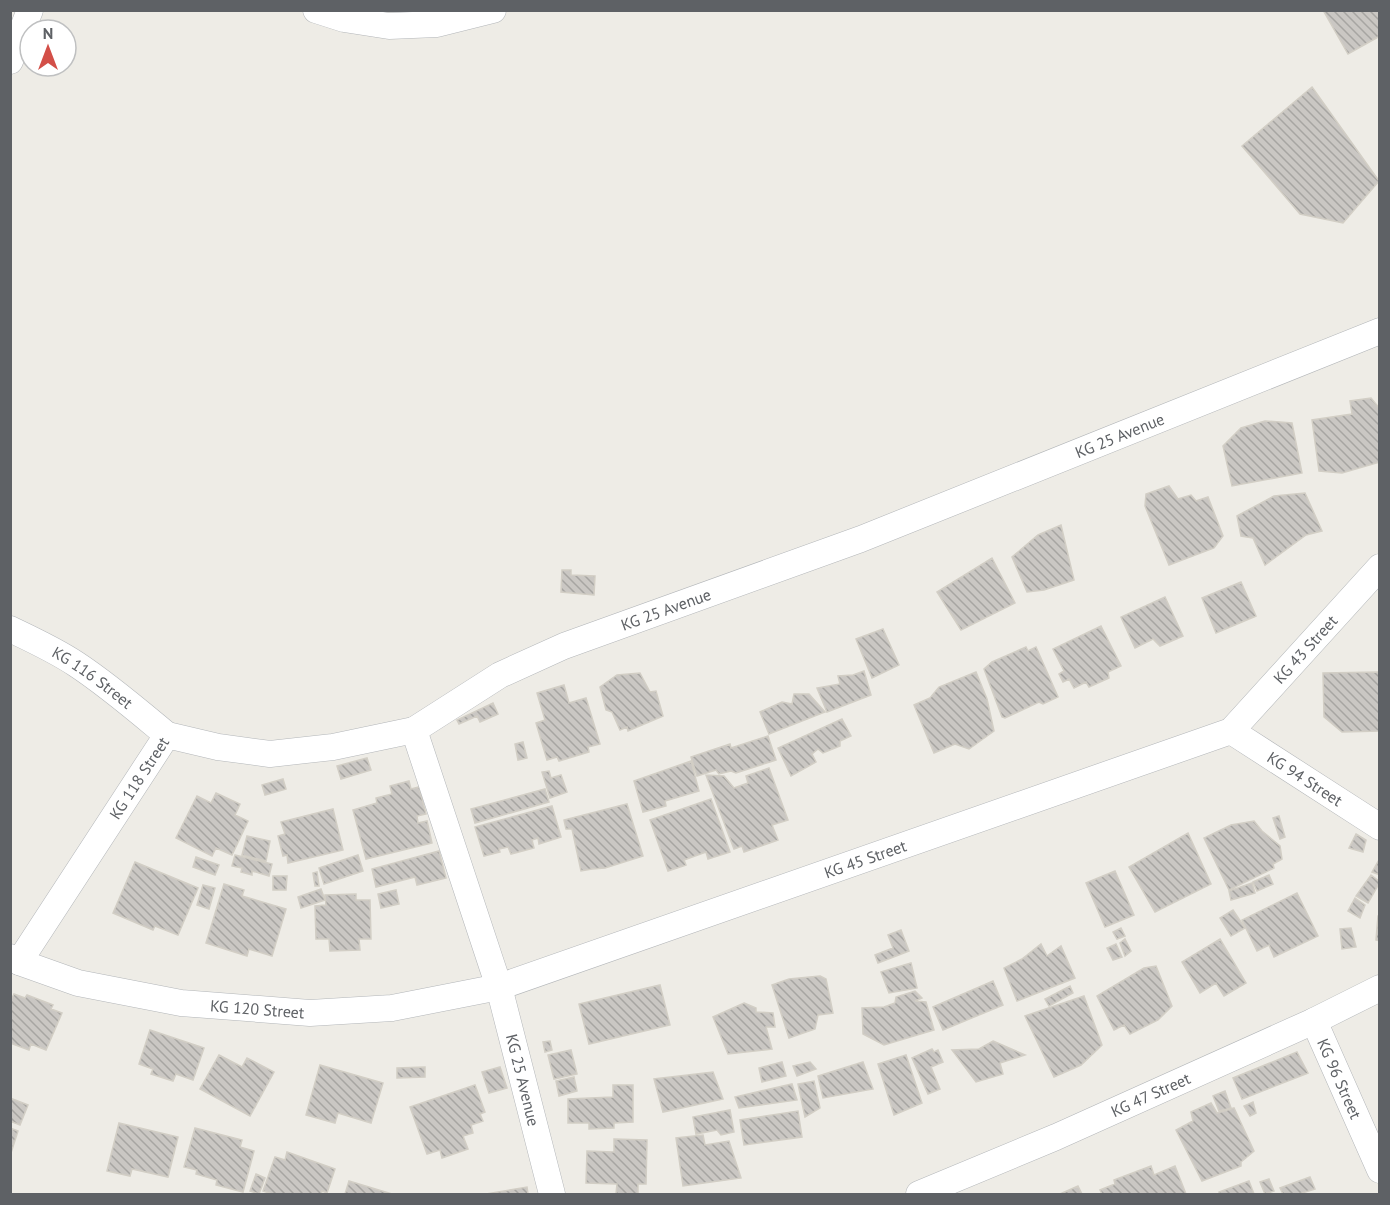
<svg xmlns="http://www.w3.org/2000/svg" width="1390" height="1205" viewBox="0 0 1390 1205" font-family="'PT Sans',sans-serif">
<defs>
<pattern id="building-back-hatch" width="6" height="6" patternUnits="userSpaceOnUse" patternTransform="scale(1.5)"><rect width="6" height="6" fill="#cac7c3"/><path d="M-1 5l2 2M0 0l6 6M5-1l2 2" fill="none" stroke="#a7a5a2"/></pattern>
</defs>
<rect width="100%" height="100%" fill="#eeece6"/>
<path fill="url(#building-back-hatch)" stroke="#d2cec5" stroke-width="1.5" d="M1323,10H1380V36L1348,54Z
M1312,87L1379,181L1343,223L1300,214L1242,146Z
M1371,398L1380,409V462L1342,473L1319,471L1312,420L1352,414L1350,401Z
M1265,421L1292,423L1302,473L1232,486L1223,446L1241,428Z
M1169,486L1178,499L1191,495L1196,501L1208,497L1223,536L1214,548L1169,565L1145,506L1146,494Z
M1305,493L1322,531L1306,535L1265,565L1253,538L1241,536L1237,516L1274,496Z
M1061,525L1074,580L1044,590L1027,592L1012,557L1038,535Z
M992,558L1015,603L961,630L937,592Z
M562,570H571V575L595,576L594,595L561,592Z
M1241,582L1256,616L1216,633L1202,598Z
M1165,597L1183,636L1160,646L1153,639L1135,648L1121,617Z
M1101,626L1121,666L1108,672L1109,678L1089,687L1086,682L1074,688L1069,679L1063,682L1059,674L1064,671L1053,649Z
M883,629L899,665L872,678L856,639Z
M1026,647L1028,651L1036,647L1058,697L1043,704L1039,702L1005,718L1002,717L984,669L992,662Z
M864,671L871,695L827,712L817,688L840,684L838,676L853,675Z
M976,672L987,699L994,731L969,749L955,744L934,753L914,705L930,698L939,687Z
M1380,672V731L1342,732L1324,717L1323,673Z
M640,673L650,692L656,691L663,716L628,731L627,727L620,730L612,712L606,710L600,687L617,675Z
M564,685L569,703L586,698L600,744L588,747L589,752L559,761L557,757L547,760L536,723L545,720L537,693Z
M794,694H809L825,712L769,734L760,712L782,702L792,704Z
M493,703L498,714L480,722L477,716L459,724L457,720Z
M842,719L851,736L840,741V746L823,753L818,749L812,754L816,762L791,776L778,748Z
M768,736L776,760L736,773L731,771L719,774L716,770L697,776L691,757L730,744L731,748Z
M523,742L527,758L518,760L515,744Z
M367,758L371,770L341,779L337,766Z
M691,761L699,791L665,801L666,806L643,812L634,781Z
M769,768L788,820L772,825L778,840L744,852L742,846L734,849L706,775L724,776L734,788L748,783L746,776Z
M549,771L551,778L561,775L567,792L550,798L542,772Z
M283,779L286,789L265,795L262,785Z
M409,781L411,789L419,787L426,814L417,816L418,823L427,821L432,843L366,859L353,810L377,803L376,798L392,794L390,786Z
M545,789L549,802L475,823L471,809Z
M216,793L240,804L235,815L248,821L232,855L216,848L212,856L176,838L197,796L211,803Z
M711,799L730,852L708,859L706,852L684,860L686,865L668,871L650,820Z
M627,804L643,856L605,868L592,869L581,871L572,829H566L564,820Z
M552,806L561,837L539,844L538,838L532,840L534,848L511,854L508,847L499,849L500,852L484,856L475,827Z
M333,809L343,850L288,863L287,855L283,856L278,836L285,834L281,822Z
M1279,816L1285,837L1280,839L1273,818Z
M1254,821L1262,831L1280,846L1282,859L1273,864L1274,868L1229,890L1204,838L1231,825Z
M1188,833L1211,884L1155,912L1129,867Z
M1356,834L1366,840L1363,852L1349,848Z
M247,836L270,841L266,861L242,855Z
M439,851L446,878L417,885L415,877L376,887L372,869Z
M235,855L272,864L269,876L252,871V875L241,872L242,868L232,866Z
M358,855L363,871L324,884L319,868Z
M196,857L219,865L215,875L193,867Z
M1380,858V875L1372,872Z
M135,862L198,888L178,935L155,926L153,930L113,913Z
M1115,871L1134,915L1105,927L1086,883Z
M317,872L319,886H315L313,873Z
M1269,875L1273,884L1257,891L1253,882Z
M1371,875L1380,882L1368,903L1356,896Z
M273,876H287L286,890H273Z
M1252,883L1255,893L1231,900L1229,891Z
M224,884L244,890L242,896L286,909L272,956L249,949L247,956L206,943Z
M203,885L215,888L209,909L197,905Z
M321,889L325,900L301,908L298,897Z
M396,890L399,904L381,908L378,894Z
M1297,893L1318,936L1274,957L1269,945L1257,951L1242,920Z
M356,894V900H370L371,939H359L360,950L330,951L329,939H316L315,906L326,905L325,895Z
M1355,898L1365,905L1360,918L1348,911Z
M1233,910L1245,928L1231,936L1220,918Z
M1378,916H1380V941L1376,940Z
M1121,928L1125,936L1117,939L1113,932Z
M1351,928L1356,947L1342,949L1340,929Z
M901,930L909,951L878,963L875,955L893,948L888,935Z
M1125,939L1131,951L1125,956L1120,943Z
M1220,939L1246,983L1224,996L1216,983L1200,993L1182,962Z
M1041,944L1047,956L1061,946L1075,978L1017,1001L1004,968L1022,959Z
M1116,944L1122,957L1113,960L1107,948Z
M911,963L917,988L889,993L881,972Z
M1156,966L1172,1006L1158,1020L1130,1034L1124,1025L1114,1030L1097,996L1144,968Z
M820,976L826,979L833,1013L818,1015L815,1029L789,1038L772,985L789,979Z
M993,981L1003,1005L943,1030L933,1007Z
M660,985L670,1025L589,1044L579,1004Z
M1070,986L1073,993L1049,1006L1045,999Z
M915,991L922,998L915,1001L926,1002L934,1030L884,1045L863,1034L862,1008L884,1007L895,1003L896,997Z
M14,994L25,998L27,995L53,1005L51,1009L62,1013L46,1050L31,1044L29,1050L10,1043V1002Z
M1084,996L1102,1045L1081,1065L1054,1077L1025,1016Z
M744,1003L756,1008V1012L773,1013L775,1027H766L772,1049L728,1054L713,1017Z
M150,1030L204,1048L193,1080L176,1074L173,1081L151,1074L153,1069L139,1064Z
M550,1041L552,1050L545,1052L543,1042Z
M993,1041L1025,1055L1000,1063L1003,1074L976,1082L952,1050L979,1049Z
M932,1049L934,1052L938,1050L943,1062L931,1067L940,1089L928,1094L912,1058Z
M571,1050L577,1074L554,1079L548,1055Z
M1297,1052L1308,1073L1242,1099L1233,1078Z
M219,1055L242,1067L247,1058L274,1072L250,1116L200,1089Z
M906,1055L922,1103L894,1115L878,1064Z
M782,1062L786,1076L762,1082L759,1068Z
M810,1062L816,1069L797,1076L793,1066Z
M863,1062L873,1089L823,1098L818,1076Z
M320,1065L383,1083L371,1123L338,1113L335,1123L306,1115Z
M425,1067V1077L397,1078V1068Z
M500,1067L507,1088L489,1093L482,1072Z
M713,1072L723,1099L663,1112L654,1079Z
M574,1077L577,1091L559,1096L556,1081Z
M814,1081L820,1108L805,1117L798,1084Z
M792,1084L797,1100L739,1108L735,1097Z
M475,1085L485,1112L480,1114L483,1121L471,1125L473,1133L463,1136L468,1149L442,1158L440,1150L427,1154L410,1107Z
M613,1085H633V1122L614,1123V1128L589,1129V1123H568V1099L613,1097Z
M1225,1091L1231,1108L1219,1111L1213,1096Z
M10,1098L28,1105L20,1125L10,1121Z
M1253,1102L1256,1113L1250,1116L1244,1106Z
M1211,1103L1217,1113L1234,1108L1254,1151L1241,1162V1166L1202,1181L1176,1130L1193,1121L1191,1112Z
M730,1110L734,1132L721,1135L717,1130L696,1134L693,1117Z
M798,1111L802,1137L744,1145L740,1120Z
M119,1123L178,1137L168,1177L132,1169L130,1176L107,1171Z
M10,1128L18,1131L10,1156Z
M195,1128L242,1140L240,1147L254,1151L243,1192L216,1185L217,1180L196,1174L197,1170L184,1167Z
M703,1135L705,1145L729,1141L741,1178L683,1186L676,1138Z
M614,1139L647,1140L646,1184H638V1194H616L617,1184L586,1183L587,1151L614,1152Z
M287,1152L335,1169L327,1193L322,1191L321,1194H272L263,1191L275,1157L285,1160Z
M1151,1166L1154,1175L1175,1166L1186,1194H1102L1100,1190L1115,1184L1114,1180Z
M256,1174L265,1178L259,1194L250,1191Z
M1310,1177L1315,1189L1299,1194H1283L1280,1188Z
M1269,1179L1274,1191L1265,1194L1260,1182Z
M349,1181L392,1194H345Z
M1249,1181L1254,1194H1219V1192Z
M1078,1186L1082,1194H1060Z
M527,1187L528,1194H486Z"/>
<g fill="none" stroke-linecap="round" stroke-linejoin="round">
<defs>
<g id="street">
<path d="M316,10L344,19L389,26L437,24L493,10"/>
<path d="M10,61L30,10"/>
<path id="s1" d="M10,629C33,640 55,650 76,664C108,685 137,710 167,735"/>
<path id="s2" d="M1231,731L1380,827"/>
<path id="s3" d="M10,957L19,962L167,735L218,747L270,754L333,747L414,730"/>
<path id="s4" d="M19,962L78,983L181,1003L310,1013L392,1008L499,987L1231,731L1380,567"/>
<path id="s5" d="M1314,1021L1380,1170"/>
<path id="s6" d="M552,1194L499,987L414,730L500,675L564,646L861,539L1380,331"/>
<path id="s7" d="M919,1194L1056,1137L1314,1021L1380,988"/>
</g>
</defs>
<use href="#street" stroke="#b3b6b9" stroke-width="27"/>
<use href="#street" stroke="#fff" stroke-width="26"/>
</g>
<g text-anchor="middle" stroke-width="4.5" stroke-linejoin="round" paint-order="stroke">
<g font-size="16" fill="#5e6165" stroke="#fff">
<text dy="6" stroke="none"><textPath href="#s6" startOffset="1251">KG 25 Avenue</textPath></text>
<text dy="6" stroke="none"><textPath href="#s6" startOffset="765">KG 25 Avenue</textPath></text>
<text dy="6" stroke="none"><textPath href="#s4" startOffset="1374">KG 43 Street</textPath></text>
<text dy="6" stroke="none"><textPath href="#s1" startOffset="96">KG 116 Street</textPath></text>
<text dy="6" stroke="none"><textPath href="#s2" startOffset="88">KG 94 Street</textPath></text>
<text dy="6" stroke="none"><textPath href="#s3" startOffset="230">KG 118 Street</textPath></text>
<text dy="6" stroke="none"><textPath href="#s4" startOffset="876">KG 45 Street</textPath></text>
<text dy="6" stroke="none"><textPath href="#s4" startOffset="244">KG 120 Street</textPath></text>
<text dy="6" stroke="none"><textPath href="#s5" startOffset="63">KG 96 Street</textPath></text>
<text transform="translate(523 1080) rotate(76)" y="6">KG 25 Avenue</text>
<text dy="6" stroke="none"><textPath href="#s7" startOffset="252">KG 47 Street</textPath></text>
</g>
</g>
<rect width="1390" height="1205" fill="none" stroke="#5e6165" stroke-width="24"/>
<g transform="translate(48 48)"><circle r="28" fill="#ffffff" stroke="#bfc0c1" stroke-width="1.5"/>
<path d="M0-4.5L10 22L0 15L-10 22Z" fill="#d34f48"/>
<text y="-9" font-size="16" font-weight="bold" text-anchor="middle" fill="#5e6165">N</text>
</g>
</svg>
